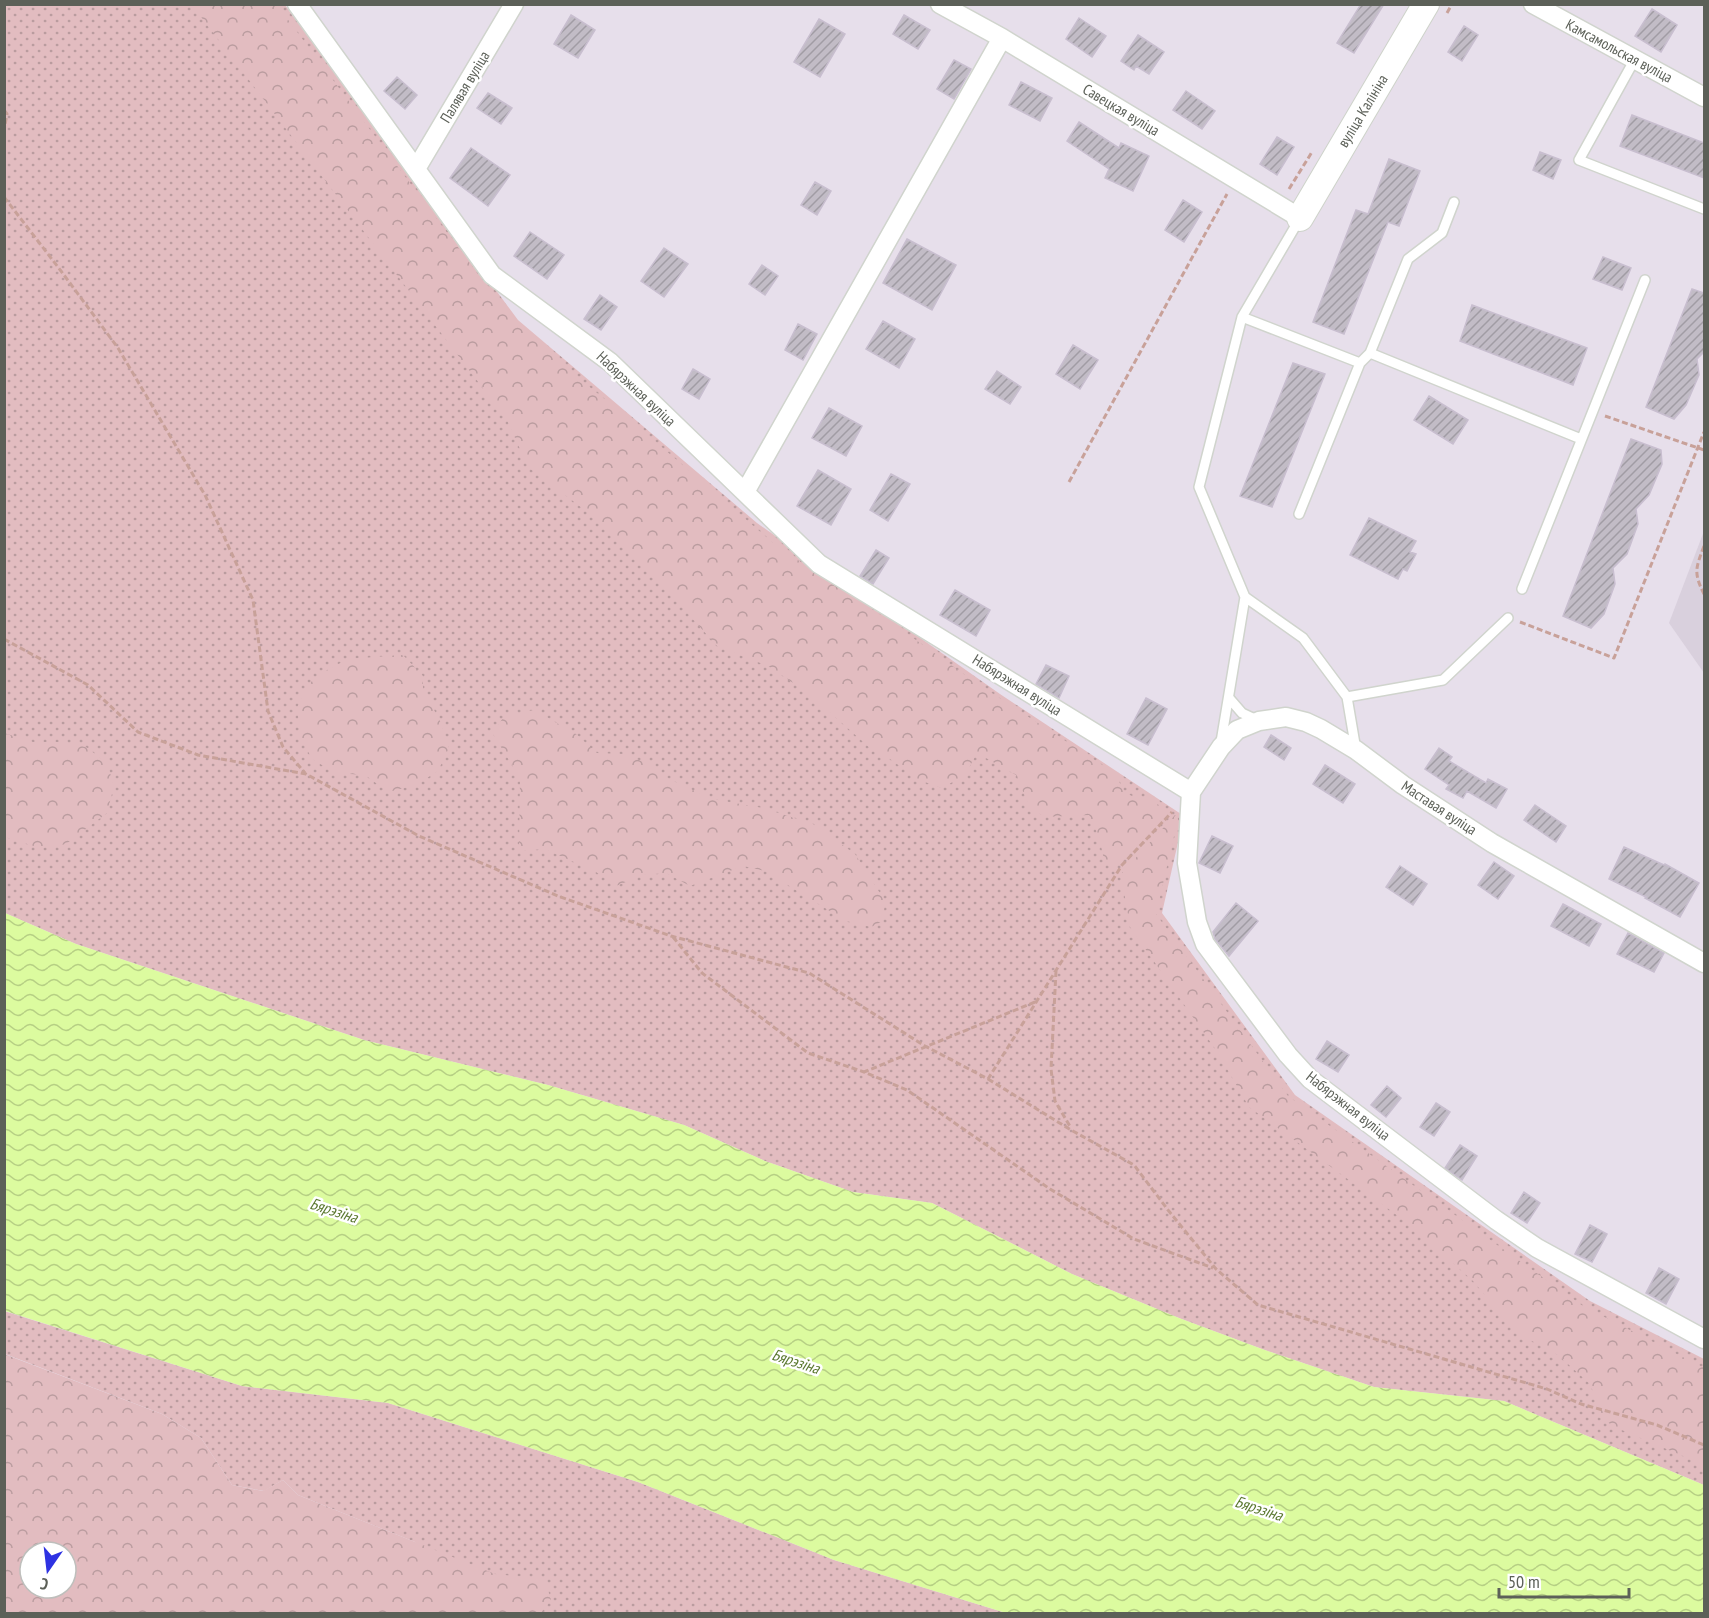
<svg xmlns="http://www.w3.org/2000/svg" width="1709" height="1618" viewBox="0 0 1709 1618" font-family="'PT Sans Narrow',sans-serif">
<defs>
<pattern id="green-dots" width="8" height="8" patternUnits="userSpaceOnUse" patternTransform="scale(1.5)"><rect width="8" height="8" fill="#e2bcc0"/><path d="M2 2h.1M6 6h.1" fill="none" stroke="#ba9c9f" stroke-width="1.8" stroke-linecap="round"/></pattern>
<pattern id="forest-crowns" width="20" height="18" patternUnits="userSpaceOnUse" patternTransform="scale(1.5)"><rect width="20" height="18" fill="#e2bcc0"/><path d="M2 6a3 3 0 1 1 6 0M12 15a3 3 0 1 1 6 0" fill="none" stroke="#ba9c9f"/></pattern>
<pattern id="water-waves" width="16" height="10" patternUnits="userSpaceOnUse" patternTransform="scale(1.5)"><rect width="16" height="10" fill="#dcfb9f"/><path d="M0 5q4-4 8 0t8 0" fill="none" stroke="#b6cf84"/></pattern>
<pattern id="building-hatch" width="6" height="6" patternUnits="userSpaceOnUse" patternTransform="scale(1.5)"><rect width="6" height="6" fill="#c2bcc6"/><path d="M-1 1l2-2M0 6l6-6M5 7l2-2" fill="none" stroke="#a19ca4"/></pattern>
</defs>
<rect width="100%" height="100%" fill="#e7dfeb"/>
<path fill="#d9d0dd" d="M1704,531V673L1669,623Z"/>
<path fill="url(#green-dots)" d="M5,5H285L518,320L757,523L1000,694L1184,816L1162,913L1295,1095L1590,1301L1704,1359V1485L1504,1401L1374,1387L1262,1349L1179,1318L1072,1274L932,1203L853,1192L765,1161L684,1125L548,1085L364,1040L76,944L5,913Z
M4,1311L242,1386L388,1403L638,1482L834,1560L1006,1613H466L415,1542L298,1495L283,1480L264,1491L232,1485L201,1438L162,1414L5,1354Z"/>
<path fill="url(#forest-crowns)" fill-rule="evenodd" d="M192,5H277L504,309L557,361L621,412L778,547L878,613L975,682L1104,766L1117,777L1124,792L1136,798H1149L1167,811L1115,867L1105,864L1099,837L1089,815L1045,817L1030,808L1016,775L977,753L965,775L942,788L919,780L890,759L870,748L808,693L768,666L717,646L664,587L590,514L528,467L507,420Z
M403,655L423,676V689L441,723L449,748L438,771L416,785L388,792L365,775L335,773L312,759L301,738L297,708L307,685L327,670L348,659Z
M534,710L576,734L597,753L623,754L647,763L667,778L712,799L763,808L813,824L855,854L885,901L883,921L871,927L846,921L765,871L743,866L690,886L666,873L643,875L616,886L596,872L545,849L519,851L520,778L493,734L504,716Z
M4,733L33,742H61L86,747L107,763L114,786L107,813L66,844L40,848L5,837Z
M1175,815L1178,819L1156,914L1288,1096L1583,1306L1704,1368V1465L1617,1428L1599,1417L1591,1385L1558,1355L1517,1333L1473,1281L1409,1224L1249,1107L1218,1053L1130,927L1121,874Z
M4,1354L162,1414L201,1438L232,1485L263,1491L283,1480L298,1495L495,1574L545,1579L551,1600L540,1614L5,1613ZM30,1552H66V1588H30Z"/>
<path fill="url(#water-waves)" d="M5,913L76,944L364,1040L548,1085L684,1125L765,1161L853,1192L932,1203L1072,1274L1179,1318L1262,1349L1374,1387L1504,1401L1704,1485V1613H1006L834,1560L638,1482L388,1403L242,1386L5,1311Z"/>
<path fill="url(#building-hatch)" stroke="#c8becf" stroke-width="1.5" d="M1361,4H1384L1354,53L1337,43Z
M1652,9L1677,25L1661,52L1635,36Z
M571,15L595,30L578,58L554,44Z
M904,15L930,30L918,49L893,34Z
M1079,18L1106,36L1092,57L1066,39Z
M819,19L845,34L820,77L794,62Z
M1464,26L1478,35L1462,61L1448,52Z
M1138,35L1164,52L1149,74L1136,66L1134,70L1121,61Z
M954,60L971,69L954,99L937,89Z
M397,77L417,95L405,109L384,91Z
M1021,82L1052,98L1040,121L1009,105Z
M1186,91L1215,111L1202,129L1173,110Z
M488,93L512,108L501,124L477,108Z
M1632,115L1704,143V178L1620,146Z
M1079,122L1119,148L1121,143L1149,156L1133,191L1105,178L1109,169L1067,141Z
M1277,137L1294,147L1277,175L1260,164Z
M471,148L510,175L488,206L450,178Z
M1540,152L1561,160L1553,179L1533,170Z
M1389,159L1420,171L1399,226L1388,222L1344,334L1313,322L1356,210L1368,214Z
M815,182L831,191L817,215L801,205Z
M1183,200L1202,212L1184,242L1165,230Z
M530,232L564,255L547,279L514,256Z
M907,239L956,265L932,310L883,283Z
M664,248L688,264L664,297L641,281Z
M1603,257L1631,268L1622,290L1593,279Z
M762,265L778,276L765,295L749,284Z
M1692,289L1704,293V352L1697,359L1699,375L1686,405L1674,419L1646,407Z
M600,295L617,307L601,330L584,319Z
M1472,305L1587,348L1573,385L1460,341Z
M883,321L915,339L899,368L866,349Z
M798,324L817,334L803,360L785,350Z
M1073,345L1098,360L1080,389L1056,374Z
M1293,363L1325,374L1272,507L1240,496Z
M693,369L710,379L699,399L682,389Z
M997,371L1021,387L1010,404L985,389Z
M1429,396L1468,420L1453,444L1414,420Z
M829,408L862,426L846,456L812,438Z
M1631,439L1661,450L1662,464L1649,495L1636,509L1638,524L1627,554L1613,568L1615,584L1604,614L1591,628L1563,616Z
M818,470L851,489L831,525L797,506Z
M891,474L910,484L888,521L870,510Z
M1369,518L1416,541L1410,552L1416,554L1407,571L1403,569L1398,579L1350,555Z
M876,550L889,558L873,584L860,576Z
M955,590L990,610L976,636L940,615Z
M1046,665L1069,676L1059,698L1036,684Z
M1146,698L1167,709L1148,745L1127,734Z
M1271,735L1291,748L1284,760L1264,747Z
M1439,748L1452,757L1449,761L1486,783L1488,779L1507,789L1496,808L1467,791L1463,798L1446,789L1449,785L1425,769Z
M1325,765L1355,784L1343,803L1313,784Z
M1535,805L1566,826L1556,842L1524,820Z
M1212,836L1233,846L1220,873L1199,863Z
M1624,847L1664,865L1665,864L1699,883L1680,917L1645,898L1646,897L1609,879Z
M1494,862L1514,876L1498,899L1478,885Z
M1400,866L1427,884L1413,905L1386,887Z
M1236,903L1258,921L1229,956L1215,939L1213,932Z
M1563,904L1601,924L1589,946L1551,926Z
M1628,933L1664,953L1654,972L1617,954Z
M1327,1041L1349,1055L1338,1072L1316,1059Z
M1387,1086L1401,1098L1386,1117L1371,1105Z
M1436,1103L1450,1112L1434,1136L1420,1127Z
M1460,1145L1477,1156L1462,1180L1445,1168Z
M1524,1192L1540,1203L1527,1223L1511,1213Z
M1590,1225L1607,1234L1592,1262L1575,1254Z
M1659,1268L1679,1279L1666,1304L1646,1293Z"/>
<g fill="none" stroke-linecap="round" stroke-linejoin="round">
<defs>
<path id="lane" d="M1635,59L1579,160L1704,209
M1242,317L1360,363L1370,353L1581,439
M1370,353L1408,259L1442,233L1454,202
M1299,514L1360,363
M1522,589L1645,280
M1245,597L1303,638L1347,697L1443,680L1508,618
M1347,697L1356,750
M1229,698L1242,713L1257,720
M1221,742L1245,597L1199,487L1242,317L1299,220"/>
<path id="street" d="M297,4L492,275L610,362L819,564L1191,792
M940,4L1002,38L1300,218
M1533,4L1704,97
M416,169L514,4
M745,492L1002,38
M1704,963L1492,843L1403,785L1356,750L1321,729L1306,722L1286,717L1259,721L1237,730L1221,747L1191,792L1187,863L1197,922L1205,944L1288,1055L1310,1079L1496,1220L1537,1248L1704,1339"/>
<path id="secondary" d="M1300,218L1426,4"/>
</defs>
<use href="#lane" stroke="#d0d4cd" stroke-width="12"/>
<use href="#street" stroke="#d0d4cd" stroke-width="21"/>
<use href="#secondary" stroke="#ced3ca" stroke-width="28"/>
<path stroke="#c8a199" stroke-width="3" stroke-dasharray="6 3" stroke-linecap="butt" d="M1447,13L1452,4
M4,110L7,114L4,130
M1289,189L1312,152
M4,197L61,271L118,348L205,495L253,600L268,711L283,747L305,773
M1605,416L1704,450
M1069,482L1227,194
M1704,546C1696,568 1693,572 1704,594
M1520,622L1614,658L1704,432
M4,639L88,685L138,732L198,755L306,774L419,836L558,896L671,936L809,973L925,1046L988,1079L1122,865L1172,812
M673,937L702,973L808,1053L864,1072
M1056,971L1051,1069L1055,1101L1071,1128
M1035,1002L864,1072L907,1090L1050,1189L1134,1239L1213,1268
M988,1079L1071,1130L1134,1165L1168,1210L1216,1269L1258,1305L1547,1389L1581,1404L1657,1425L1704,1445"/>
<use href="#lane" stroke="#fff" stroke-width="9"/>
<use href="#street" stroke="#fff" stroke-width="18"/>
<use href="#secondary" stroke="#fff" stroke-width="26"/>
</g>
<g text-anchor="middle" stroke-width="5" stroke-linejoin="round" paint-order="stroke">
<g font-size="15" fill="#5c6058" stroke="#fff">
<text transform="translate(1619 51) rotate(28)" y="5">Камсамольская вуліца</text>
<text transform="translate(465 87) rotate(-59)" y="5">Палявая вуліца</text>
<text transform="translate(1121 110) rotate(31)" y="5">Савецкая вуліца</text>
<text transform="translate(1363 111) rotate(-59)" y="5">вуліца Калініна</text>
<text transform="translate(636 389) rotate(43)" y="5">Набярэжная вуліца</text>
<text transform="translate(1017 685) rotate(32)" y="5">Набярэжная вуліца</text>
<text transform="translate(1439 808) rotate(33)" y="5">Маставая вуліца</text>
<text transform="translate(1348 1106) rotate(38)" y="5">Набярэжная вуліца</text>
</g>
<g font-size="16" font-style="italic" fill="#5a782f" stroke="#fff">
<text transform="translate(334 1210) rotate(18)" y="6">Бярэзіна</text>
<text transform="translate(796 1361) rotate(18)" y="6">Бярэзіна</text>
<text transform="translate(1259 1508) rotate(18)" y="6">Бярэзіна</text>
</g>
</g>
<rect width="1709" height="1618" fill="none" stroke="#5c6058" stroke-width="12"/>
<g transform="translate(48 1570) rotate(194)"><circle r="28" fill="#ffffff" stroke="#bebfbc" stroke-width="1.5"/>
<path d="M0-4.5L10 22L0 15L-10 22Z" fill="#2e32e2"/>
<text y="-9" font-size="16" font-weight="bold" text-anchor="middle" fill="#5c6058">С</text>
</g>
<path d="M1499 1588v9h130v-9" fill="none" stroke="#5c6058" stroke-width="3"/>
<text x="1508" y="1588" font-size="18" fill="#5c6058" stroke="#ffffff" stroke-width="4.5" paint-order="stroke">50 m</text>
</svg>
